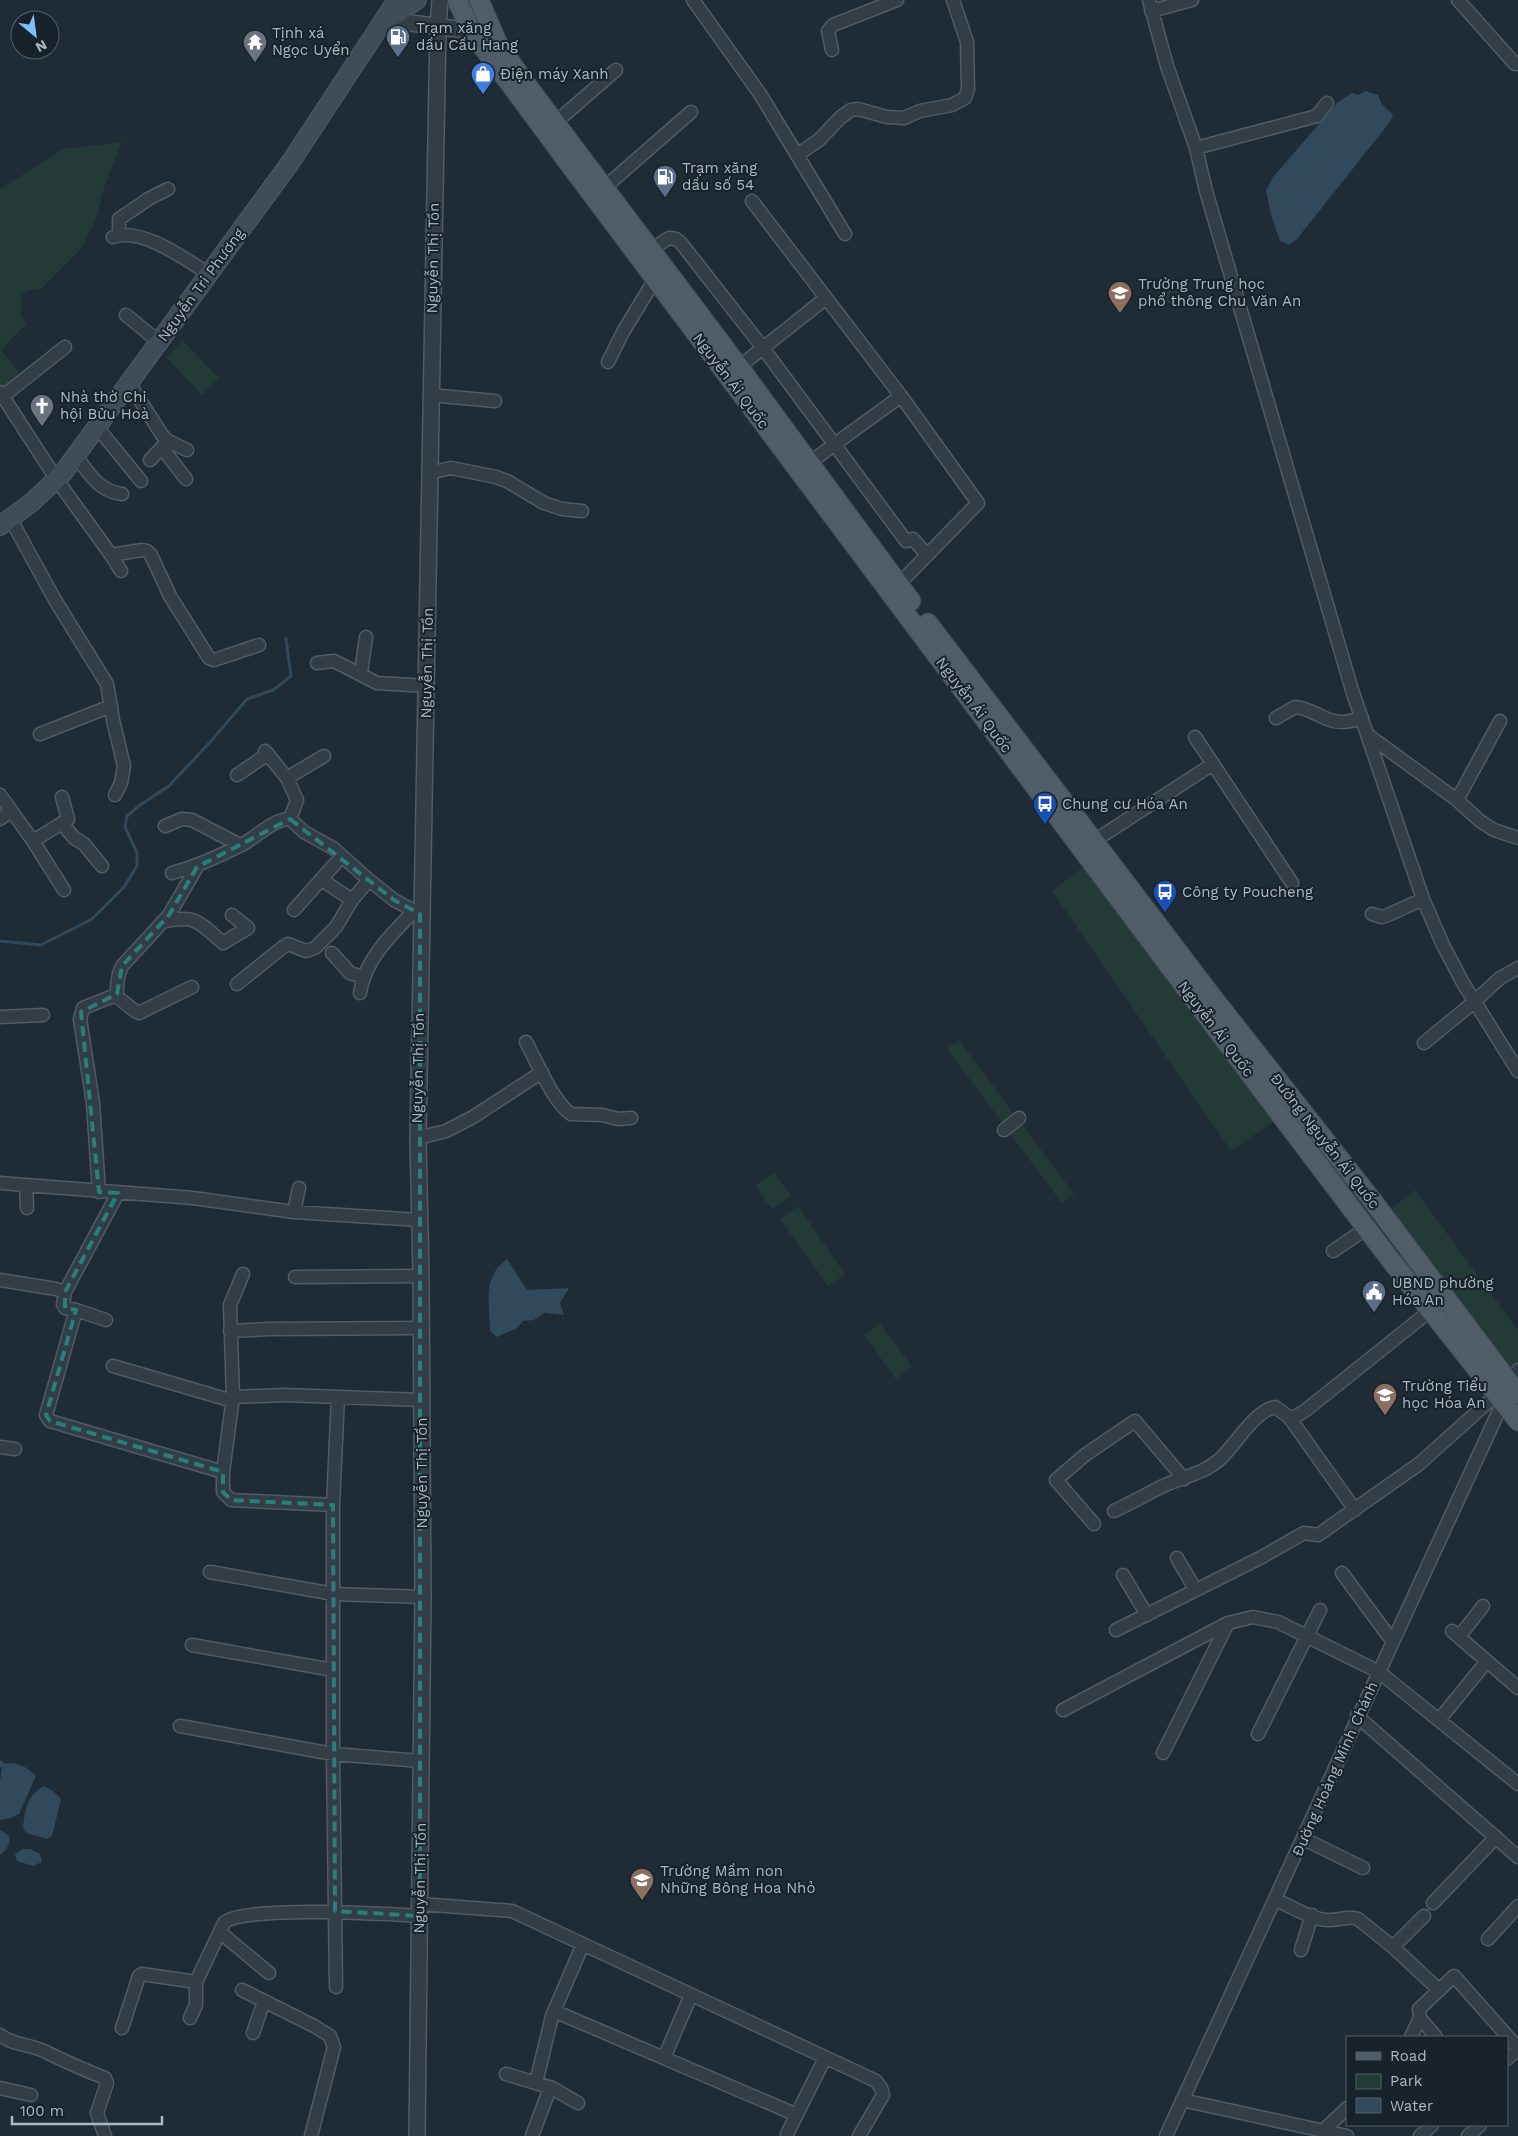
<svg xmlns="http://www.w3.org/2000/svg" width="1518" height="2136" viewBox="0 0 1518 2136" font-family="'Work Sans',sans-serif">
<rect width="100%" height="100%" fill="#1f2c35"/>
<path fill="#243a37" d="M122,142L104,188L96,219L81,249L41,289L27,291L21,296V316L26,324L1,350L22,376L4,391L0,384V189L63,149Z
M1180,287L1183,300L1160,305L1157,292Z
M183,341L219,378L202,395L166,357Z
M1086,865L1276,1120L1231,1151L1052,891Z
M959,1040L1016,1117L1004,1125L947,1049Z
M1020,1122L1074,1194L1062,1203L1008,1131Z
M774,1173L791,1196L772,1209L755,1186Z
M1415,1190L1518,1330V1362L1511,1376L1387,1212Z
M798,1206L845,1274L828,1286L780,1219Z
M880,1323L912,1367L896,1379L864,1335Z"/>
<path fill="#30495b" d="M1366,91L1378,95L1382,104L1393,115L1390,122L1297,239L1289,245L1280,241L1271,215L1266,191L1273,177L1338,102L1352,93L1358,95Z
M507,1259L527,1290L569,1288L560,1303L564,1315L544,1313L534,1320L523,1321L517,1328L497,1337L490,1331C490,1304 481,1278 507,1259Z
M0,1760L5,1764C16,1761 29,1768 36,1776L19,1814L11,1818L0,1820V1781L2,1767H0Z
M44,1786L53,1791L61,1799L52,1836L48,1839L26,1833L23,1828C25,1811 27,1794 44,1786Z
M0,1830L8,1835L10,1840L6,1850L0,1855Z
M23,1849H30L40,1854L42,1862L33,1866L17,1861L15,1854Z"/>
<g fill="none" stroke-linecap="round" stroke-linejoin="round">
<path stroke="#30495b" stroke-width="3" d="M0,941L41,945L92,919L124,887L137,866V853L125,827L127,816L140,805L169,786L211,741L247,699L273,690L291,676L286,639"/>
<defs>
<path id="minor" d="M693,0L760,94L845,234
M1149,0L1167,66L1196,148L1206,191L1352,690L1423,899L1443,945L1463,983L1518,1071
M1458,0L1515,64
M1151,11L1192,0
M832,50L828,31L833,25L897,0
M555,123L616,70
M1196,148L1313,117L1317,116L1327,103
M797,155L819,140L841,117L851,110L858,109L887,117L904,118L920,111L952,105L965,98L968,89L967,42L953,0
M604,188L691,112
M752,201L901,396L978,503L899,584
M119,235V219L150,198L168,189
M113,237C142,227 185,259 209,274
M650,250L669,238L676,239L681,243L763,348L906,541L913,539L927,555
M126,315L159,342
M608,362L623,332L655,279
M739,367L826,298
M129,383L162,435L168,441L187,450
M0,392L57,480L111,555L142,550L147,551L151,555L170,596L209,658L214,660L259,645
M430,395L495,401
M2,397L65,347
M97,427L141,481
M162,448L186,479
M76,456C89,473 98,491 122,494
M150,460L167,442
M809,463L901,396
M429,473L451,468L496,477L507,481L544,503L562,509L582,511
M10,518L55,600L107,684L113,720L124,766L121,783L115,795
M111,555L121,571
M317,663L334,661L377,683L427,686
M361,673L366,637
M1276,718L1295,707C1309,708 1318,716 1330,720C1341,724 1352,721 1362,718
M40,734L111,706
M1368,735L1457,800L1480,821L1494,830L1518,838
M1195,737L1292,883
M265,751L287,778
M237,775L268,754
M0,795L33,841L64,890
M1457,800L1500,721
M0,819L11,811
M290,819L297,800L287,778L324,756
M62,823L68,819L62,797
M165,826L182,819L192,820L240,845
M33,841L62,823L74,838L84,844L102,866
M1094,841L1213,764
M172,873C198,866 220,856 243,844C258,836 273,819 290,819L304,832L333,848L369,880L394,900L420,914
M322,880L352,900
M294,910L342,856
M1372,914L1382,917L1388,915L1423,899
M162,922C195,914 198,921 223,943L248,928L232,915
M332,953L350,973L363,977
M237,984L283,947L288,944L306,951L315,948L336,927L352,900L369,880
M360,993C365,959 391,935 414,911
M117,996C117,985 117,976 122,966L169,915L197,867
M0,1017L43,1015
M526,1042C537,1062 553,1102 571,1114L602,1115L618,1119L631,1118
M1424,1043L1474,1002L1500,978L1518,968
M1004,1130L1019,1118
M418,1138L446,1131L473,1117L542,1072
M0,1183L193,1198L294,1212L419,1220
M26,1185L27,1208
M99,1192L93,1103L80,1019L83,1008L113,996C123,998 129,1009 139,1013L192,987
M118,1193L65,1292L63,1304L65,1308L76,1310L46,1415L50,1421L223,1472
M294,1212L299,1188
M1333,1251L1367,1228
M243,1274L230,1305L233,1397L223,1472V1492L231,1500L333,1505
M295,1277L421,1276
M0,1280L56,1289L65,1292
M76,1310L106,1320
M230,1331L269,1329L421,1328
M113,1366L233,1401
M1511,1384L1518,1370
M233,1397L284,1395L422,1400
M1289,1417H1295L1306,1410L1431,1310
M0,1447L15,1449
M1114,1511C1131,1503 1147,1494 1163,1486C1182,1477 1203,1474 1219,1460C1235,1446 1254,1411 1275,1407L1289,1417L1355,1510
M1094,1524L1056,1480L1085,1455L1135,1421L1184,1479
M1177,1558L1195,1589
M210,1572L334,1594L423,1597
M1342,1573L1393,1642
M1123,1575L1147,1615
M1116,1630L1262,1557L1304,1533L1318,1535L1419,1464L1497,1394
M1452,1631L1518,1688
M1459,1637L1483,1606
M192,1645L333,1670
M1063,1710L1228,1623L1253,1617L1278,1622L1379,1672L1518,1784
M1357,1716L1518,1857
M1439,1720L1487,1661
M180,1726L333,1754L421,1761
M1258,1734L1320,1610
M1163,1753L1228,1623
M1304,1839L1363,1868
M1276,1900C1291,1906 1310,1919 1327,1920C1338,1921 1348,1915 1358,1919L1393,1947L1439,1990
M1433,1903L1496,1837
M420,1904L512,1911L876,2081L881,2088L883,2095L859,2136
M221,1933L269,1973
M1488,1939L1518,1906
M1393,1947L1424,1916
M1301,1950L1312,1915
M336,1987L333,1754V1505L338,1397
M242,1990L314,2026L330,2036L334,2047L311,2136
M554,2011L797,2115
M190,2018L196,2005V1982
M122,2028L139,1976L142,1974L196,1982L224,1923C241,1905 389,1914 420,1916
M253,2033L264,2001
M0,2035C15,2046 29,2044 44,2051C64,2061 84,2070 105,2078L107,2083L97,2113L105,2136
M1411,2037L1420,2018
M1436,2037L1420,2018L1419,2009L1454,1976L1517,2047V2050L1507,2059
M664,2058L691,1995
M506,2074L552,2088L578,2103
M536,2083L552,2016L583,1944
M0,2088L31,2095
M1182,2100L1347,2136
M1324,2130L1347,2108
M787,2134L825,2058
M532,2136L550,2088
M1166,2136L1503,1402
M1420,2136L1432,2125
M1468,2136L1480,2125"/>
<path id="tertiary" d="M380,25L411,23L471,31
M417,2136L423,1597L421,1276L418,1138L438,26L440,0"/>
<path id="secondary" d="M387,20L417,0
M0,526L31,503L63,473L290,163L397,0"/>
<path id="primary" d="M457,0L471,31L576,173L1283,1118L1389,1258L1518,1421
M479,0L498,44L526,84L736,363L911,601
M928,623L1214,999L1372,1200L1518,1394"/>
</defs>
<use href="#minor" stroke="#505b64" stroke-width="15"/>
<use href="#tertiary" stroke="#505b64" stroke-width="18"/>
<use href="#secondary" stroke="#505b64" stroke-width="20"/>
<use href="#primary" stroke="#3c464f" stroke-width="21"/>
<use href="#minor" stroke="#323d46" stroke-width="12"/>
<use href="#tertiary" stroke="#323d46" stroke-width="15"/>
<use href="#secondary" stroke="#404d59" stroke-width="18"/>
<use href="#primary" stroke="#505d66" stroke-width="19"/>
</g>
<path fill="none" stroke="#27807b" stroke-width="4" stroke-dasharray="10 6" stroke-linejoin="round" d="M290,819L394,900L420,914V1916L335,1911L333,1505L231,1500L223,1492V1472L50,1421L46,1415L76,1310L65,1308V1292L118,1193L99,1192L81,1012L117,994L122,966L169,915L197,867Z"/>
<defs>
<symbol id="fuel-pin" viewBox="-11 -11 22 30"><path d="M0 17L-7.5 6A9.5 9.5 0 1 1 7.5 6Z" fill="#5c6f8a" stroke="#18222a"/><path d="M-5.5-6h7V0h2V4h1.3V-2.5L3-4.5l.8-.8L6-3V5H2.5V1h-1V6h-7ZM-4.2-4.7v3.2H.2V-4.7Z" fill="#fff"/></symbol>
<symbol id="temple-pin" viewBox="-11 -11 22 30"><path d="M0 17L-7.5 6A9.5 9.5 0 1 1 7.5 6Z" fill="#6b7280" stroke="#18222a"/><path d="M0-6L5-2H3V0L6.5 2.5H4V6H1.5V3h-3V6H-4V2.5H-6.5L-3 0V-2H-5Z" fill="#fff"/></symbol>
<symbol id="shop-pin" viewBox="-11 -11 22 30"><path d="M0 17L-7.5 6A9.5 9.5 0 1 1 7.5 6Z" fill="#3f7fe0" stroke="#18222a"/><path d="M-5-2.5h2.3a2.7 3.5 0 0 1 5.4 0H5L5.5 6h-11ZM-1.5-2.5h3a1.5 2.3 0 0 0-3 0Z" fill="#fff"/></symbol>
<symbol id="school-pin" viewBox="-11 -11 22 30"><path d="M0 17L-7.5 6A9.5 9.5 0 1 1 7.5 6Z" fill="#8d6e63" stroke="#18222a"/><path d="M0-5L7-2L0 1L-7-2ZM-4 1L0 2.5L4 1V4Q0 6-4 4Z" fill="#fff"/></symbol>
<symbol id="church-pin" viewBox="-11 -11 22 30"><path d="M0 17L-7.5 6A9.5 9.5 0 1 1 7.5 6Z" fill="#6b7280" stroke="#18222a"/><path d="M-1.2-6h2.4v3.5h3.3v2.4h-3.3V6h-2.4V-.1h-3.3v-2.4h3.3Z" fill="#fff"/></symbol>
<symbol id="bus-pin" viewBox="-11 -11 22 30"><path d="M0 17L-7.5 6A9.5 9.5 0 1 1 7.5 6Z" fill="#1a4fb4" stroke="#18222a"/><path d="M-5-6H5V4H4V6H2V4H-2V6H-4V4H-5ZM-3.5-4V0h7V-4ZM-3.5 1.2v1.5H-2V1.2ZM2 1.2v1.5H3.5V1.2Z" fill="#fff"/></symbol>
<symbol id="civic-pin" viewBox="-11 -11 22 30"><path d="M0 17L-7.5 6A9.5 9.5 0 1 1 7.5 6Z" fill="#5c6f8a" stroke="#18222a"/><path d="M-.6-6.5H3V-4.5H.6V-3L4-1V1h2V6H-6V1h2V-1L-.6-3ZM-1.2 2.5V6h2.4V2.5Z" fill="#fff"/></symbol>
</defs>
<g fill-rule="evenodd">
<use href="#fuel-pin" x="384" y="23" width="28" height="38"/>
<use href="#temple-pin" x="241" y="28" width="28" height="38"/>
<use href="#shop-pin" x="469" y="60" width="28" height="38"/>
<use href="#fuel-pin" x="651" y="163" width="28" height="38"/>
<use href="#school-pin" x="1106" y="279" width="28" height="38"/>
<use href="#church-pin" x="28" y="392" width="28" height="38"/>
<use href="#bus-pin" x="1031" y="790" width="28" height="38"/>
<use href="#bus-pin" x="1151" y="878" width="28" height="38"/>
<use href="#civic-pin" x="1360" y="1278" width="28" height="38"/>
<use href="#school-pin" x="1371" y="1381" width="28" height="38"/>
<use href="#school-pin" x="628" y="1866" width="28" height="38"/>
</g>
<g text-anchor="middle" stroke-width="4" stroke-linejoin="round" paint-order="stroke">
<g font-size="15" fill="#acb9c3" stroke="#18222a" text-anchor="start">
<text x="416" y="33">Trạm xăng<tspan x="416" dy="17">dầu Cầu Hang</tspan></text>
<text x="272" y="38">Tịnh xá<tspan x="272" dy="17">Ngọc Uyển</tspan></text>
<text x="500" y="79">Điện máy Xanh</text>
<text x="682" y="173">Trạm xăng<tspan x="682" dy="17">dầu số 54</tspan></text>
<text x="1138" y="289">Trường Trung học<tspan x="1138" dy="17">phổ thông Chu Văn An</tspan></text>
<text x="60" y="402">Nhà thờ Chi<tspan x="60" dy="17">hội Bửu Hoà</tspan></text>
<text x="1062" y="809">Chung cư Hóa An</text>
<text x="1182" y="897">Công ty Poucheng</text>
<text x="1392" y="1288">UBND phường<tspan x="1392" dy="17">Hóa An</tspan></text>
<text x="1402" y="1391">Trường Tiểu<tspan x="1402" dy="17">học Hóa An</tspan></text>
<text x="660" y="1876">Trường Mầm non<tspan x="660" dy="17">Những Bông Hoa Nhỏ</tspan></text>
</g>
<g font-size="15" fill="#acb9c3" stroke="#18222a">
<text transform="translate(433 258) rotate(-89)" y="5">Nguyễn Thị Tồn</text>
<text transform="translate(201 285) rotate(-54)" y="5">Nguyễn Tri Phương</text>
<text transform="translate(731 381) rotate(53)" y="5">Nguyễn Ái Quốc</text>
<text transform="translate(427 663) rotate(-89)" y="5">Nguyễn Thị Tồn</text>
<text transform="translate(974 705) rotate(53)" y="5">Nguyễn Ái Quốc</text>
<text transform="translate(1216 1029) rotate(53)" y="5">Nguyễn Ái Quốc</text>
<text transform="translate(418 1068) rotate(-89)" y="5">Nguyễn Thị Tồn</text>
<text transform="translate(1325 1141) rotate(52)" y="5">Đường Nguyễn Ái Quốc</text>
<text transform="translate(422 1473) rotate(-90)" y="5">Nguyễn Thị Tồn</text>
<text transform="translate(1335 1769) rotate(-66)" y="5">Đường Hoàng Minh Chánh</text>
<text transform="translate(420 1878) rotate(-89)" y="5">Nguyễn Thị Tồn</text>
</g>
</g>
<rect x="1346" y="2036" width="162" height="90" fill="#18222a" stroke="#535e67"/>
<rect x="1356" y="2052" width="25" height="8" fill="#505d66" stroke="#535e67"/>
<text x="1390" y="2061" font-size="15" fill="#acb9c3">Road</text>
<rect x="1356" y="2074" width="25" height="15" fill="#243a37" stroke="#535e67"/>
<text x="1390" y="2086" font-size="15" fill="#acb9c3">Park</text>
<rect x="1356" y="2098" width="25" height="15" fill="#30495b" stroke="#535e67"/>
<text x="1390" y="2111" font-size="15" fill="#acb9c3">Water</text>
<g transform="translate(35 35) rotate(151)"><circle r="24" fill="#18222a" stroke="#535e67"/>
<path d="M0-4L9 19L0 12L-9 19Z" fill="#7dbff7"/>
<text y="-8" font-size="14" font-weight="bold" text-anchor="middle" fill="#acb9c3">N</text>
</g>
<path d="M12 2116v8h150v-8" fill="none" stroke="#acb9c3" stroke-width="2.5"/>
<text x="20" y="2116" font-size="15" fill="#acb9c3" stroke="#18222a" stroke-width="4" paint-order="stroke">100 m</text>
</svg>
